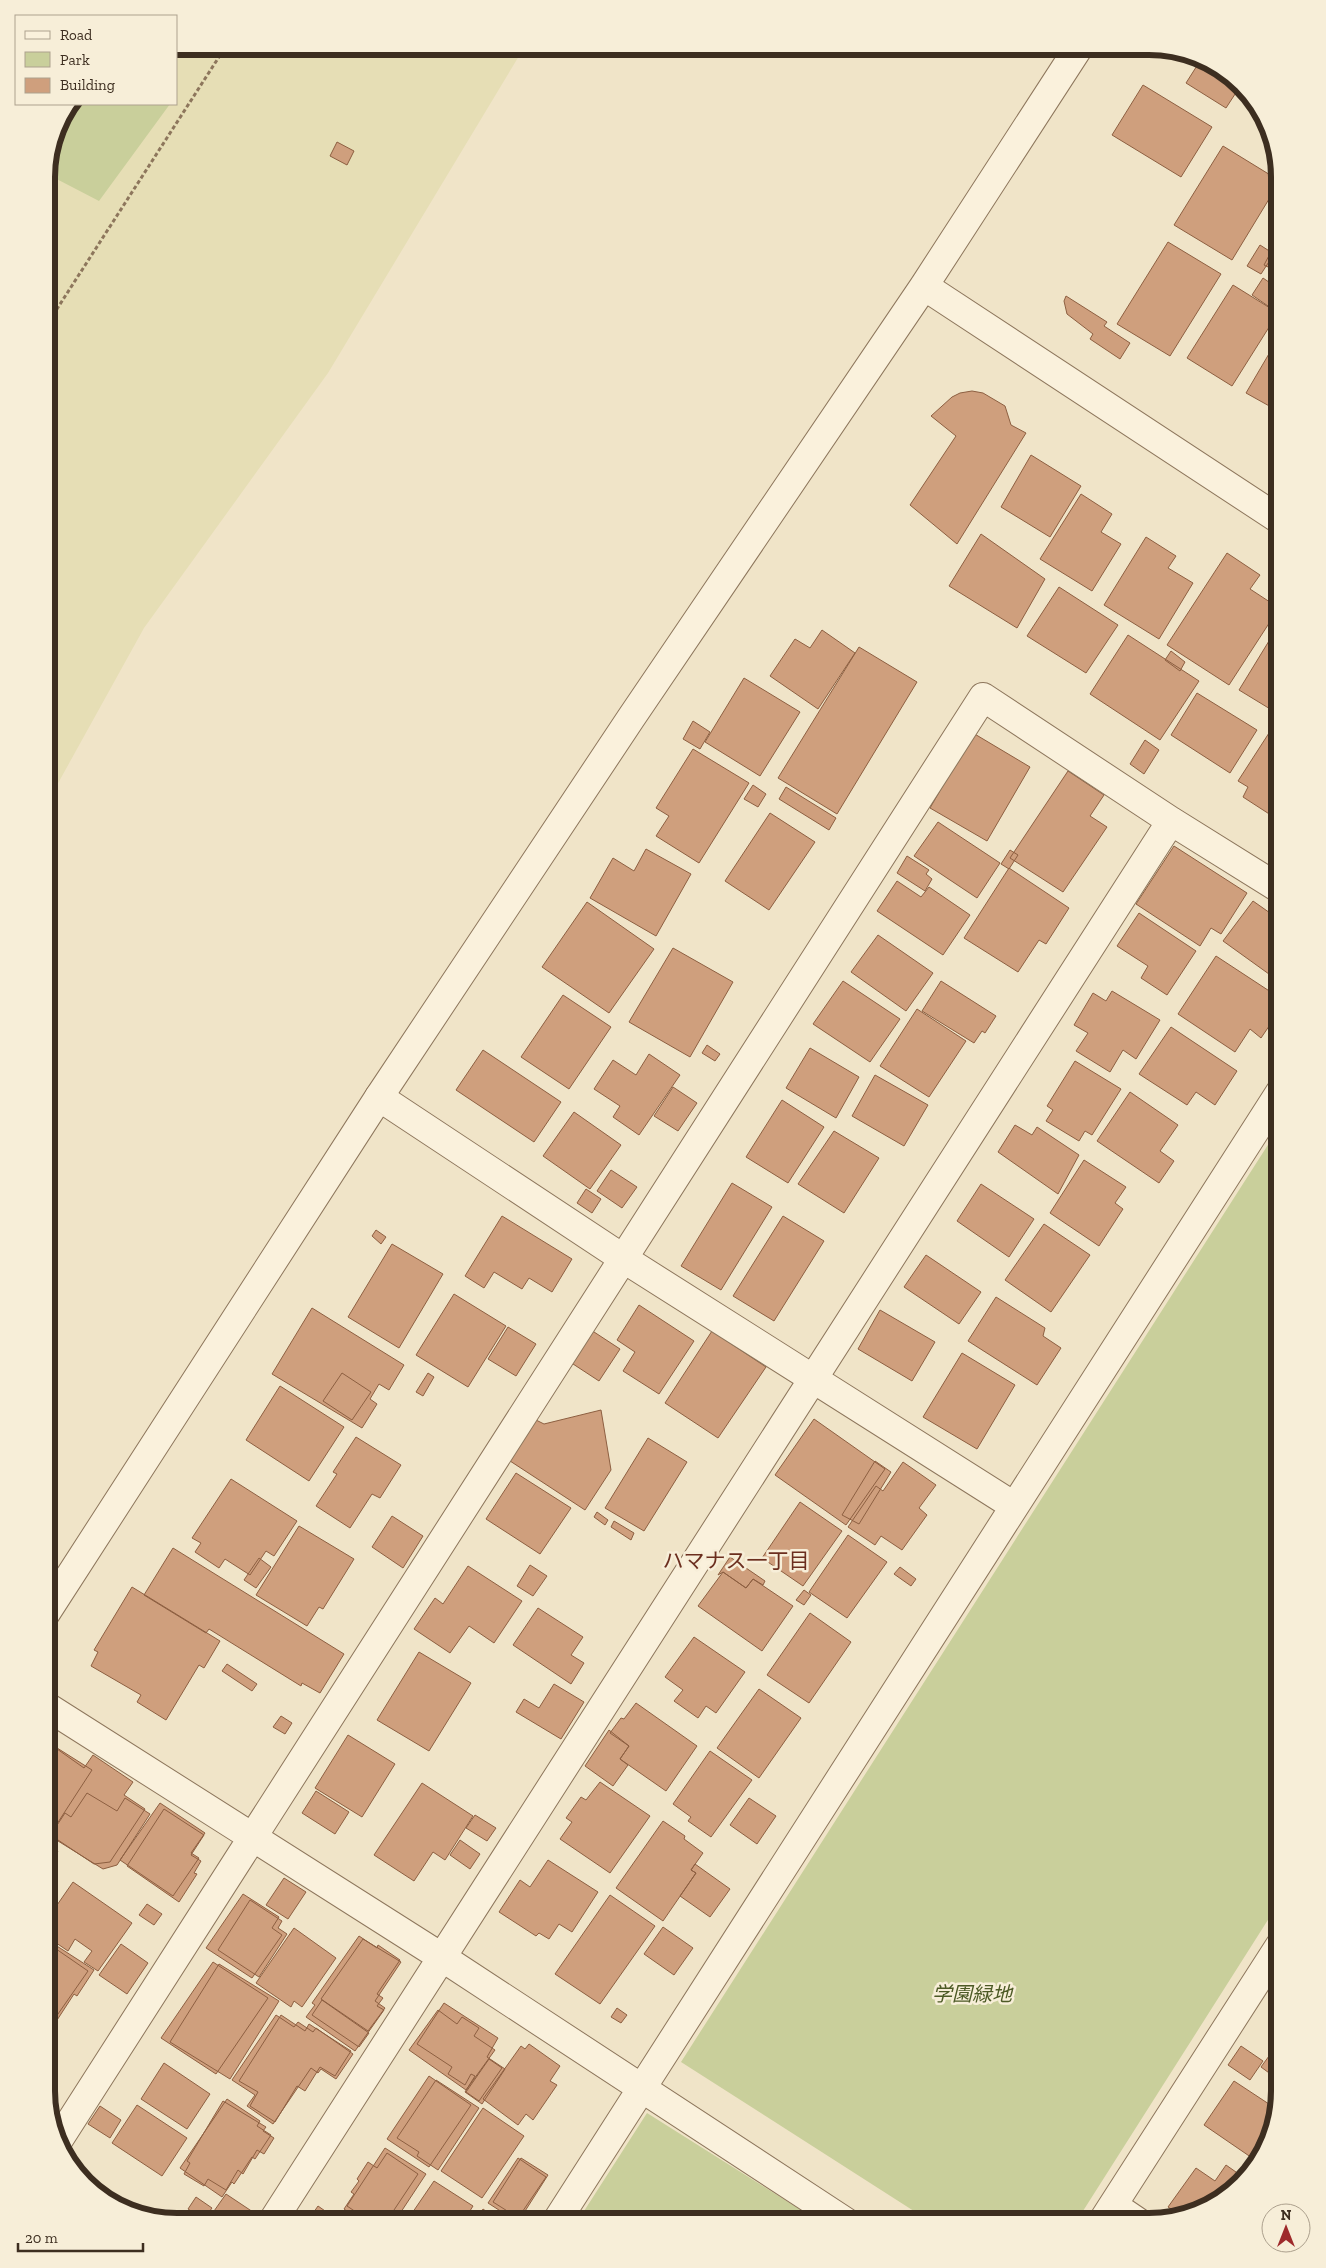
<svg xmlns="http://www.w3.org/2000/svg" width="1326" height="2268" viewBox="0 0 1326 2268" font-family="'Zilla Slab','Noto Sans JP',serif">
<rect width="100%" height="100%" fill="#f0e4c8"/>
<path fill="#e6deb5" d="M177,46H525L328,373L144,628L46,805L47,168L56,126L72,104H176Z"/>
<path fill="#c9cf9b" d="M72,104H170L99,201L47,174L56,126Z
M1280,1126V1901L1076,2222H931L681,2062Z
M647,2113L820,2222H577Z"/>
<path fill="#cf9f7d" stroke="#8d5f41" d="M1200,61L1222,68L1239,88L1226,108L1186,83Z
M1143,85L1212,127L1181,177L1112,135Z
M337,142L354,151L347,165L330,156Z
M1223,146L1280,181L1232,260L1174,225Z
M1280,235V273L1264,265Z
M1168,242L1221,274L1170,356L1117,324Z
M1260,245L1274,254L1261,274L1247,266Z
M1263,278L1279,289L1268,306L1252,295Z
M1233,285L1278,313L1232,386L1187,358Z
M1066,296L1107,322L1104,326L1130,343L1120,359L1090,339L1093,334L1067,314L1064,301Z
M1280,335V412L1246,393Z
M972,391L983,393L1005,406L1011,425L1026,433L957,544L910,505L956,436L931,416L952,397L960,393Z
M1031,455L1081,486L1050,537L1001,507Z
M1081,494L1112,514L1101,532L1121,544L1092,591L1040,559Z
M981,534L1045,579L1017,628L949,586Z
M1146,537L1176,556L1168,568L1193,583L1159,639L1104,605Z
M1227,553L1260,575L1250,589L1279,608L1229,685L1167,645Z
M1059,587L1118,625L1086,673L1027,636Z
M1280,623V715L1239,690Z
M822,630L855,653L818,709L770,676L795,639L810,648Z
M1128,635L1199,681L1160,740L1090,694Z
M859,647L917,682L837,814L778,778Z
M1171,651L1185,662L1180,671L1165,660Z
M744,678L800,712L760,776L705,742Z
M1197,693L1257,730L1230,773L1171,735Z
M693,721L710,732L700,749L683,739Z
M973,733L1030,767L987,841L930,808Z
M1269,733L1280,740V821L1243,797L1248,787L1238,781Z
M1145,740L1159,750L1144,774L1130,764Z
M693,749L749,783L699,863L656,836L669,816L656,808Z
M1068,771L1104,795L1090,816L1107,827L1063,892L1010,858Z
M753,785L766,794L758,807L744,799Z
M786,787L836,818L829,830L779,799Z
M770,813L815,842L769,910L725,881Z
M938,822L1000,863L977,898L914,856Z
M1174,846L1247,893L1221,934L1211,928L1200,946L1136,904Z
M646,849L691,874L656,936L590,898L613,858L634,871Z
M1010,850L1018,855L1009,869L1001,864Z
M907,856L929,870L926,874L932,879L925,891L897,873Z
M1009,868L1069,908L1046,944L1039,940L1018,972L964,938Z
M897,881L921,897L929,887L970,915L943,955L877,911Z
M1253,901L1280,920V982L1223,941Z
M587,902L654,949L609,1013L542,967Z
M1139,913L1196,951L1167,995L1141,978L1148,966L1117,946Z
M878,935L933,973L906,1011L851,972Z
M673,948L733,982L690,1057L629,1022Z
M1216,956L1280,998V1010L1261,1038L1250,1029L1235,1052L1178,1014Z
M843,981L900,1019L870,1062L813,1024Z
M941,981L996,1016L985,1033L982,1031L974,1043L922,1011Z
M1112,991L1160,1020L1136,1059L1123,1050L1110,1072L1076,1051L1088,1033L1074,1025L1093,993L1106,1001Z
M563,995L611,1027L569,1089L521,1057Z
M917,1009L966,1041L929,1097L880,1066Z
M1171,1027L1237,1071L1215,1105L1196,1092L1187,1105L1139,1074Z
M707,1045L720,1054L715,1061L702,1053Z
M810,1048L859,1077L836,1118L786,1088Z
M483,1050L561,1102L534,1142L456,1090Z
M649,1054L680,1075L639,1135L613,1117L620,1106L594,1089L613,1060L636,1075Z
M1075,1061L1121,1089L1092,1135L1085,1131L1079,1141L1046,1121L1053,1110L1047,1106Z
M875,1075L928,1105L904,1146L852,1116Z
M673,1087L697,1103L678,1131L654,1116Z
M1130,1092L1178,1125L1160,1151L1174,1161L1159,1183L1097,1141Z
M782,1100L824,1127L788,1183L746,1157Z
M574,1112L621,1145L590,1189L543,1156Z
M1015,1125L1032,1135L1037,1127L1079,1155L1058,1194L998,1152Z
M834,1131L879,1158L844,1213L798,1184Z
M1084,1160L1126,1187L1115,1203L1123,1209L1099,1246L1050,1213Z
M611,1170L637,1187L622,1208L597,1191Z
M732,1183L772,1207L721,1290L681,1266Z
M981,1184L1034,1219L1009,1257L957,1221Z
M586,1189L601,1199L592,1213L577,1203Z
M502,1216L572,1259L552,1292L529,1278L522,1289L494,1272L484,1288L465,1276Z
M783,1216L824,1241L774,1321L733,1296Z
M1044,1224L1090,1255L1051,1312L1005,1280Z
M376,1230L386,1237L381,1244L372,1236Z
M392,1244L443,1274L399,1348L348,1317Z
M926,1255L981,1292L959,1324L904,1287Z
M454,1294L506,1326L468,1387L416,1355Z
M996,1297L1045,1328L1043,1336L1061,1348L1037,1385L968,1341Z
M639,1305L694,1341L659,1394L623,1371L635,1352L617,1340Z
M312,1308L404,1365L389,1390L379,1384L370,1399L377,1404L362,1428L272,1374Z
M880,1310L935,1342L912,1381L858,1349Z
M508,1327L536,1344L516,1376L488,1359Z
M591,1330L620,1349L599,1381L570,1362Z
M712,1331L766,1367L718,1438L665,1403Z
M962,1353L1015,1385L977,1449L923,1417Z
M342,1373L371,1392L352,1420L323,1401Z
M428,1373L434,1377L423,1396L416,1392Z
M280,1386L344,1427L309,1481L246,1440Z
M601,1410L611,1470L585,1510L507,1459L534,1419L544,1424Z
M814,1419L885,1469L846,1525L775,1475Z
M356,1437L401,1465L380,1498L372,1494L350,1528L316,1506L337,1474L333,1472Z
M648,1438L687,1462L644,1531L605,1508Z
M875,1461L891,1472L859,1524L842,1515Z
M903,1462L936,1485L919,1508L927,1515L902,1550L881,1536L875,1545L848,1527L876,1486L883,1491Z
M516,1473L571,1508L540,1554L486,1519Z
M231,1479L297,1521L274,1556L266,1551L250,1575L225,1559L219,1568L195,1552L201,1543L192,1538Z
M800,1502L842,1531L803,1586L762,1558Z
M597,1512L608,1520L605,1525L594,1517Z
M392,1516L423,1536L403,1568L372,1547Z
M614,1521L634,1533L631,1540L611,1527Z
M299,1526L354,1559L323,1609L319,1607L307,1626L256,1595Z
M848,1535L887,1562L847,1618L809,1592Z
M173,1548L344,1654L320,1693L302,1683L301,1686L209,1629L206,1633L144,1595Z
M730,1557L765,1581L763,1585L753,1579L746,1588L723,1572L718,1575Z
M259,1558L271,1567L256,1588L244,1580Z
M530,1565L547,1576L533,1596L517,1586Z
M468,1566L522,1601L494,1643L469,1626L450,1653L414,1629L435,1598L443,1604Z
M900,1567L916,1579L911,1586L894,1574Z
M723,1572L746,1588L753,1579L793,1606L762,1651L698,1606Z
M132,1587L220,1641L204,1668L199,1665L166,1720L137,1702L141,1695L91,1666L98,1652L94,1650Z
M804,1590L811,1595L804,1605L796,1600Z
M538,1608L583,1637L571,1655L584,1663L571,1684L513,1645Z
M810,1613L851,1642L809,1703L767,1675Z
M694,1637L745,1672L716,1713L706,1706L698,1718L674,1701L683,1690L665,1677Z
M419,1652L471,1683L429,1751L377,1720Z
M227,1664L257,1684L252,1691L222,1671Z
M554,1684L584,1702L561,1739L516,1712L524,1699L539,1708Z
M759,1689L801,1718L759,1778L717,1748Z
M636,1703L697,1746L666,1791L620,1759L629,1746L610,1733L621,1718L624,1719Z
M281,1716L292,1723L285,1734L273,1727Z
M609,1730L629,1746L620,1759L628,1765L613,1786L585,1766Z
M348,1735L395,1764L362,1817L315,1788Z
M46,1741L92,1770L51,1833L46,1830Z
M50,1744L84,1768L93,1755L133,1782L124,1795L145,1809L110,1862L94,1864L46,1832V1749Z
M710,1751L752,1780L711,1837L688,1821L691,1817L673,1804Z
M600,1782L650,1816L610,1873L560,1839L572,1822L566,1818L581,1797L586,1800Z
M422,1783L473,1816L445,1860L433,1852L414,1881L374,1855Z
M316,1791L349,1812L335,1834L302,1813Z
M87,1793L117,1811L125,1798L150,1814L117,1865L103,1869L50,1836L65,1813L71,1817Z
M749,1798L776,1816L757,1844L730,1825Z
M160,1803L205,1833L191,1853L199,1858L173,1896L120,1860Z
M164,1809L204,1835L191,1855L201,1861L194,1873L197,1874L179,1902L127,1866Z
M475,1815L496,1828L487,1841L466,1828Z
M663,1821L685,1836L684,1839L703,1853L691,1870L696,1873L663,1921L616,1888Z
M460,1840L480,1854L470,1869L450,1855Z
M46,1843L58,1851L46,1868Z
M548,1860L598,1892L572,1932L559,1924L549,1939L539,1933L536,1936L499,1912L520,1880L530,1887Z
M695,1864L730,1889L710,1917L680,1896L696,1873L691,1870Z
M284,1878L306,1892L288,1919L266,1905Z
M73,1882L132,1923L98,1971L84,1962L92,1951L75,1939L68,1951L46,1936V1921Z
M46,1887L55,1892L46,1904Z
M243,1894L279,1917L272,1928L282,1935L252,1978L206,1948Z
M610,1895L655,1926L600,2004L555,1974Z
M250,1900L282,1921L278,1928L287,1934L259,1977L218,1950Z
M147,1904L162,1914L154,1925L139,1915Z
M663,1927L693,1948L674,1975L644,1954Z
M294,1928L336,1958L302,2007L294,2001L291,2007L256,1983Z
M359,1936L377,1948L378,1945L400,1960L377,1994L383,1998L377,2006L384,2010L355,2051L306,2017L315,2005L312,2003Z
M46,1939L94,1970L77,1996L74,1994L48,2034L46,2033Z
M363,1939L401,1962L375,2001L385,2008L368,2031L321,1999Z
M46,1942L88,1971L51,2024L46,2021Z
M121,1944L148,1963L127,1994L99,1975Z
M213,1962L268,1998L216,2074L161,2038Z
M219,1964L279,2001L230,2079L170,2042Z
M1280,1989V2003L1273,1999Z
M322,2000L369,2033L359,2047L312,2015Z
M444,2003L498,2038L487,2057L505,2069L482,2104L465,2092L475,2076L471,2074L465,2085L448,2074L452,2067L417,2044Z
M617,2008L627,2015L621,2023L611,2017Z
M438,2010L457,2024L462,2017L479,2028L474,2036L495,2050L466,2090L409,2050Z
M276,2015L294,2027L298,2022L313,2032L316,2028L353,2054L336,2079L321,2069L318,2073L311,2068L273,2124L247,2106L255,2095L232,2080Z
M281,2015L305,2031L309,2024L351,2051L335,2076L320,2067L305,2091L297,2086L275,2122L250,2106L258,2092L239,2081Z
M1280,2041V2081L1261,2067Z
M529,2044L560,2066L550,2081L557,2085L533,2120L526,2114L518,2125L483,2099L521,2046L525,2049Z
M1241,2046L1263,2061L1250,2080L1228,2065Z
M489,2059L502,2068L479,2101L466,2092Z
M164,2063L210,2094L187,2129L141,2099Z
M429,2076L471,2105L429,2167L387,2139Z
M436,2080L479,2108L438,2170L417,2156L419,2152L397,2138Z
M1234,2081L1275,2108L1258,2162L1204,2125Z
M227,2099L260,2121L257,2126L271,2135L255,2159L252,2157L234,2184L232,2182L222,2197L180,2168Z
M223,2101L266,2127L263,2131L274,2138L264,2154L257,2150L243,2174L238,2170L226,2190L208,2179L204,2186L184,2174L190,2163L187,2161Z
M137,2105L187,2138L162,2176L112,2143Z
M100,2106L121,2120L110,2138L88,2124Z
M483,2108L524,2136L482,2198L441,2171Z
M385,2148L426,2174L395,2221L390,2217L387,2222H371L347,2206Z
M387,2153L418,2174L386,2222H362L344,2209L354,2194L351,2192L359,2181L357,2179L368,2162L377,2168Z
M518,2158L546,2177L516,2221L488,2203Z
M521,2158L548,2175L520,2219L493,2202Z
M1226,2165L1243,2177L1207,2208L1180,2215L1168,2207L1196,2168L1215,2181Z
M434,2181L473,2206L463,2222H406Z
M226,2194L256,2214L251,2222L207,2221Z
M196,2197L212,2208L204,2219L188,2209Z
M318,2206L338,2220L341,2214L352,2222H307Z
M483,2209L501,2222H475Z
M322,2211L338,2222H315Z"/>
<g fill="none" stroke-linecap="round" stroke-linejoin="round">
<defs>
<path id="minor" d="M379,1097L624,1259L1014,1506
M46,1706L443,1958L846,2222
M58,2141L983,697L1171,821L1280,889
M1113,2205L1138,2222
M272,2222L1171,821
M556,2222L1280,1092
M1102,2222L1280,1945"/>
<path id="tertiary" d="M924,286L1280,520
M46,1613L379,1097L631,718L924,286L1079,47"/>
</defs>
<use href="#minor" stroke="#8d765c" stroke-width="30"/>
<use href="#tertiary" stroke="#8d765c" stroke-width="30"/>
<path stroke="#8d765c" stroke-width="3" stroke-dasharray="4 2.5" stroke-linecap="butt" d="M46,326L226,46"/>
<use href="#minor" stroke="#faf1dc" stroke-width="28"/>
<use href="#tertiary" stroke="#faf1dc" stroke-width="28"/>
</g>
<g text-anchor="middle" stroke-width="5" stroke-linejoin="round" paint-order="stroke">
<g font-size="20" font-style="italic" fill="#4d5a26" stroke="#f7eed8">
<text x="972" y="2001">学園緑地</text>
</g>
<g font-size="21" fill="#6b2e1e" stroke="#f7eed8">
<text x="736" y="1568">ハマナス一丁目</text>
</g>
</g>
<path d="M0 0H1326V2268H0ZM177 55H1149A122 122 0 0 1 1271 177V2091A122 122 0 0 1 1149 2213H177A122 122 0 0 1 55 2091V177A122 122 0 0 1 177 55Z" fill="#f7eed8" fill-rule="evenodd"/>
<path fill="none" stroke="#3d2e20" stroke-width="6" d="M177 55H1149A122 122 0 0 1 1271 177V2091A122 122 0 0 1 1149 2213H177A122 122 0 0 1 55 2091V177A122 122 0 0 1 177 55Z"/>
<rect x="15" y="15" width="162" height="90" fill="#f7eed8" stroke="#ada18e"/>
<rect x="25" y="31" width="25" height="8" fill="#faf1dc" stroke="#ada18e"/>
<text x="60" y="40" font-size="15" fill="#3d2e20">Road</text>
<rect x="25" y="52" width="25" height="15" fill="#c9cf9b" stroke="#ada18e"/>
<text x="60" y="65" font-size="15" fill="#3d2e20">Park</text>
<rect x="25" y="78" width="25" height="15" fill="#cf9f7d" stroke="#ada18e"/>
<text x="60" y="90" font-size="15" fill="#3d2e20">Building</text>
<g transform="translate(1286 2228)"><circle r="24" fill="#f7eed8" stroke="#ada18e"/>
<path d="M0-4L9 19L0 12L-9 19Z" fill="#9e2a2b"/>
<text y="-8" font-size="14" font-weight="bold" text-anchor="middle" fill="#3d2e20">N</text>
</g>
<path d="M18 2243v8h125v-8" fill="none" stroke="#3d2e20" stroke-width="2.5"/>
<text x="25" y="2243" font-size="15" fill="#3d2e20" stroke="#f7eed8" stroke-width="4" paint-order="stroke">20 m</text>
</svg>
